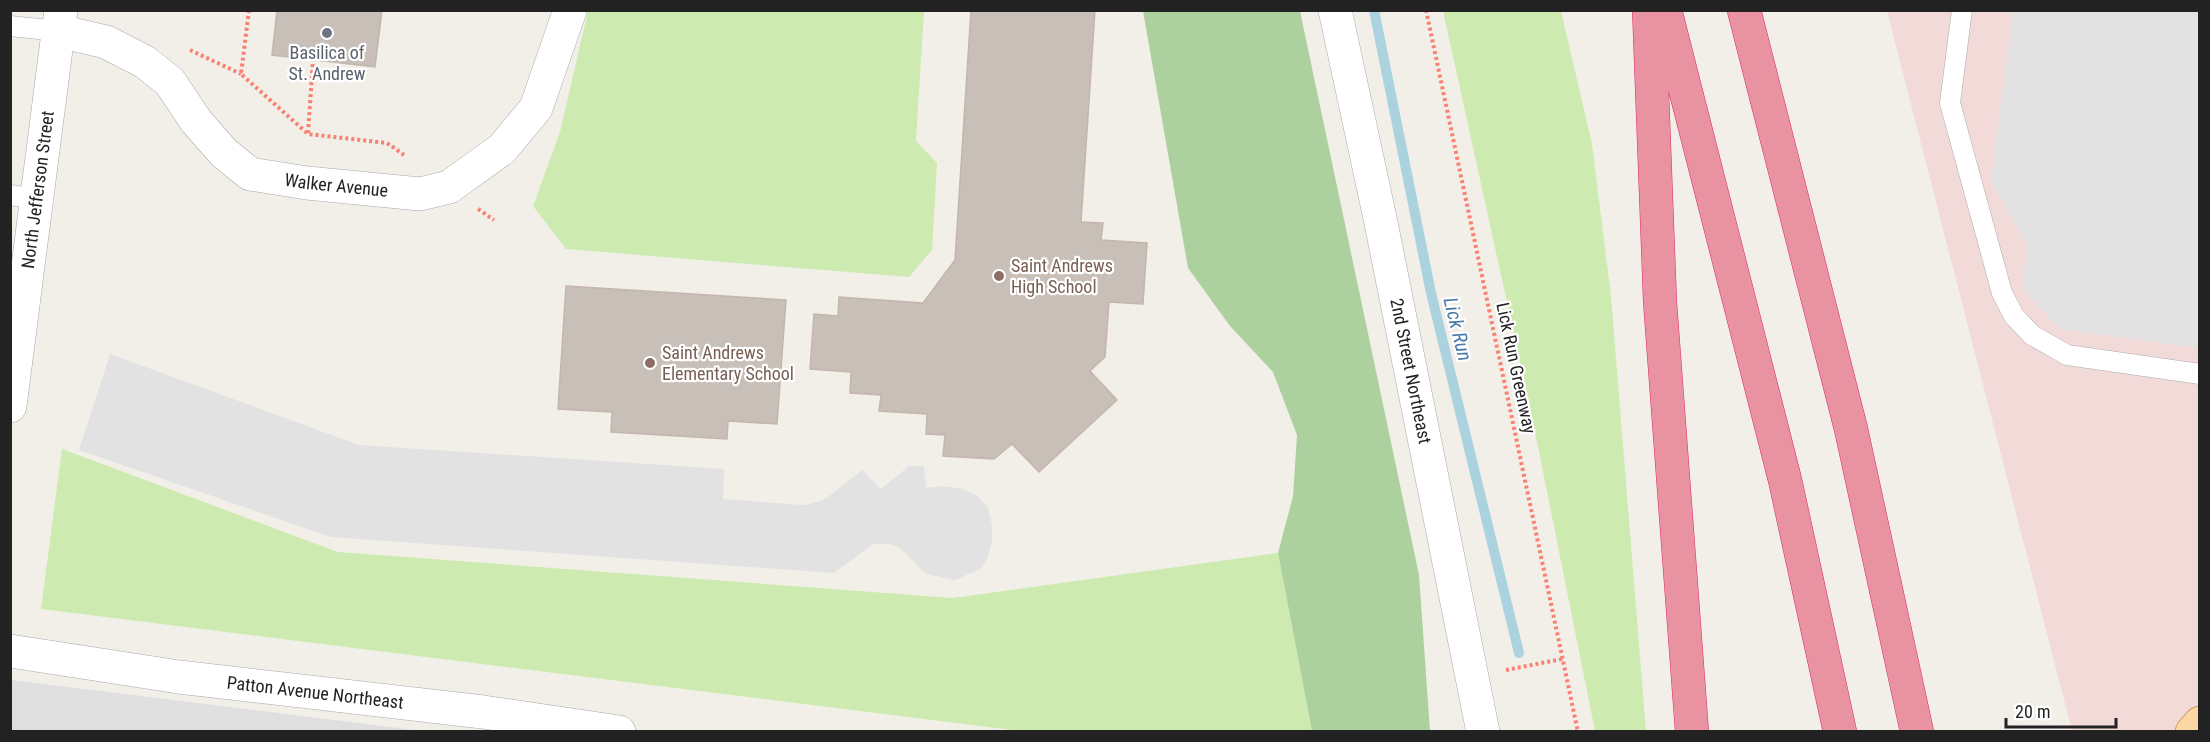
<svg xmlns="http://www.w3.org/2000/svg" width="2210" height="742" viewBox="0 0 2210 742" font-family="'Roboto Condensed',sans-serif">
<rect width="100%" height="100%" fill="#f2efe9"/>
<path fill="#e0dfdf" d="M11,680L423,731H11Z"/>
<path fill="#f2dad9" d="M1887,11H2199V731H2072Z"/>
<path fill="#cdebb0" d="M588,11H924L916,141L937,163L932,250L909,277L566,249L533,206L560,132Z
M1443,11H1561L1592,144L1611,296L1646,731H1595L1530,407Z
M62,449L338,552L953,598L1278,553L1312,731H1020L41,609Z"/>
<path fill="#add19e" d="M1143,11H1300L1419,575L1430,731H1312L1278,553L1293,496L1297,435L1273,372L1230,326L1188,268Z"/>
<path fill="#e2e2e2" d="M2013,11H2199V348L2060,329L2023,290L2026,243L1991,181Z
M110,354L359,445L724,469L723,499L804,505L824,500L862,470L881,489L909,466H924L926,488L943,486L962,489L978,496L988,508L992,525V540L988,557L980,569L955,580L926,574L899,547L889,544H873L834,573L331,537L79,450Z"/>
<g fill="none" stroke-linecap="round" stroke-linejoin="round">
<path stroke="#aad3df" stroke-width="10" d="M1374,10L1431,293L1519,653"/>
</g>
<path fill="#c7bfb8" stroke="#c4b6ab" stroke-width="1.5" d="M277,10H382L375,67L272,55Z
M971,10H1095L1081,222L1103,223L1101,240L1147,243L1143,304L1109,302L1105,357L1090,371L1117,400L1039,472L1012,444L994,459L943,456L945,435L926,434L927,414L879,411L881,395L850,393L851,372L810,369L814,314L838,316L839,297L923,303L955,260Z
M566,286L786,300L777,424L728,421L727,439L611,432L612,412L558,409Z"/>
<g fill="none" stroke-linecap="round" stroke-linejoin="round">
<defs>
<path id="lane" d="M1962,10L1950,103L2002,293L2014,316L2032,335L2067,355L2200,374
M10,26L59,31
M10,195L37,199"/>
<g id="street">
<path id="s1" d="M1335,10L1380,218L1483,732"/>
<path id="s2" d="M59,31L106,42L145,62L170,82L196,121L224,153L250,174L307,183L420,194L449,187L502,149L536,108L570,10"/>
<path id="s3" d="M10,406L61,10"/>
<path id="s4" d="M10,651L179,677L483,712L619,732"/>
</g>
<path id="primary" d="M2192,732L2200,723"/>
<path id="highway" d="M1649,10L1660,302L1692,732
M1665,10L1785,480L1840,732
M1744,10L1851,429L1917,732"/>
</defs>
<use href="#lane" stroke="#a9a9a9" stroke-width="21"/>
<use href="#street" stroke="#a9a9a9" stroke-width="34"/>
<use href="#primary" stroke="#a06b00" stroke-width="34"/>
<use href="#highway" stroke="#dc2a67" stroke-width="34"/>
<path stroke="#fa8072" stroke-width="4" stroke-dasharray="3 3" stroke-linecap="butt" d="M249,10L241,74L308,134L387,143L404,155
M1426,10L1578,732
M190,50L241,74
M308,133L313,60
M478,209L494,220
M1506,670L1562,659"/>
<use href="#lane" stroke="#fff" stroke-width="20"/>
<use href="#street" stroke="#fff" stroke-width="33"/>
<use href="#primary" stroke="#fcd6a4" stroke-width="33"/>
<use href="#highway" stroke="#e892a2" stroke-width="33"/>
</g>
<circle fill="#6b7280" stroke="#fff" stroke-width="2" cx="327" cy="33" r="6"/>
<g fill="#8d6e63" stroke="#fff" stroke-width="2">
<circle cx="999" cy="276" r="6"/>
<circle cx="650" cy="363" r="6"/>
</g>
<g text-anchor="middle" stroke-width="4.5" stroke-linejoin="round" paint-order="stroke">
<g font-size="18" fill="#5b616d" stroke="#fff">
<text x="327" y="59">Basilica of<tspan x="327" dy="21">St. Andrew</tspan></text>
</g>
<g font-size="18" fill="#222" stroke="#fff">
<text dy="6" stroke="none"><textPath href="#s2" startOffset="334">Walker Avenue</textPath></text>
<text dy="6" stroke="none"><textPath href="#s3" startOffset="218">North Jefferson Street</textPath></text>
<text transform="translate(1516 368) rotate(78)" y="6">Lick Run Greenway</text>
<text dy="6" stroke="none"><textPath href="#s1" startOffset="369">2nd Street Northeast</textPath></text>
<text dy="6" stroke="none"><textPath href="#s4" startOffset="308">Patton Avenue Northeast</textPath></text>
</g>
<g font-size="18" fill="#785e54" stroke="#fff" text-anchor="start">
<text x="1011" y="272">Saint Andrews<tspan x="1011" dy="21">High School</tspan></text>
<text x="662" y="359">Saint Andrews<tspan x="662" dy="21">Elementary School</tspan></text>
</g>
<g font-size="20" font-style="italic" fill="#4a7aab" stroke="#fff">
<text transform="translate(1458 329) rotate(76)" y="7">Lick Run</text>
</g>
</g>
<rect width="2210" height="742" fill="none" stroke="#222222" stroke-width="24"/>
<path d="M2006 718v9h110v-9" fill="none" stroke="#222222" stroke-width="3"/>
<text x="2015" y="718" font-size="18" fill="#222222" stroke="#ffffff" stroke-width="4.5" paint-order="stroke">20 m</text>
</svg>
